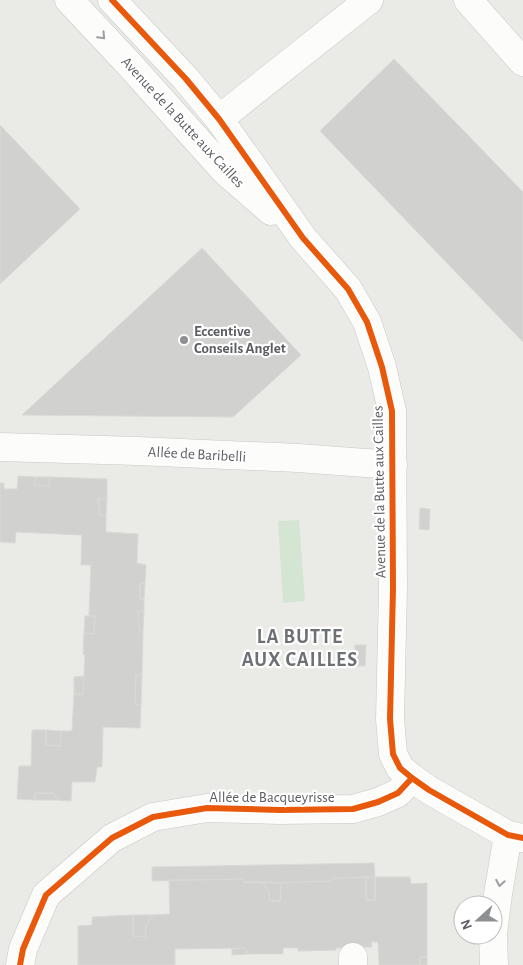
<svg xmlns="http://www.w3.org/2000/svg" width="523" height="965" viewBox="0 0 523 965" font-family="'Alegreya Sans',sans-serif">
<rect width="100%" height="100%" fill="#eaeae6"/>
<path fill="#d5e5d4" d="M299,520L305,601L283,603L278,521Z"/>
<path fill="#d1d1cf" stroke="#dad9d5" d="M394,59L523,192V342L320,131Z
M0,125L80,209L0,284Z
M202,248L301,355L233,417L22,415Z
M18,476L36,477L34,485L50,486L49,477L107,479V498L98,499L100,516L106,515V532L138,534L137,563L146,565L145,583L140,584V599H144V609L138,612L139,632L143,631L142,674L136,675L135,704L141,705L140,728L103,727L102,767H97L95,782H72L71,801L57,800L53,793H35V800L17,799L19,766H31L32,730H46V745L60,746L61,731H72L74,694H83L85,655L83,654L84,633L94,634L95,616H89L91,565H81L82,535L16,532L15,543L0,542V483H4V489H17Z
M36,477H49L50,486L34,485Z
M107,498L106,515L100,516L98,499Z
M420,508L430,509L429,530L419,529Z
M145,583L144,599H140V584Z
M144,609L143,631L139,632L138,612Z
M85,616H95L94,634L84,633Z
M355,645H366L365,666H355Z
M142,674L141,705L135,704L136,675Z
M84,676L83,694H74V677Z
M46,730L61,731L60,746L46,745Z
M35,793H53L57,800H35Z
M374,863L375,877L333,878L331,881L281,883L244,882L243,879L152,881V867Z
M366,877H375V900H366Z
M366,877V900H375V877H410L411,884L427,883V957H420V965H379L378,942H371L372,947L336,948V950L298,951V948H283V954H249L245,948L175,949V965H78V926L92,925V917L133,915V936L145,937L146,926L152,915L170,914L169,880L243,879L244,882H262L269,892L270,901H280L281,883L331,881L333,878Z
M262,882L281,883L280,901H270L269,892Z
M133,915H152L146,926L145,937L133,936Z
M245,948L249,954L232,955V949Z
M420,957H427V965H420Z"/>
<g fill="none" stroke-linecap="round" stroke-linejoin="round">
<defs>
<path id="minor" d="M69,0L129,64L225,171L271,211
M112,0L186,79L219,119L303,238L348,289L367,322L382,367L392,411L393,588L390,719L393,754L400,768L412,778L429,790L508,835L523,838
M468,0L523,62
M219,119L369,0
M0,447L137,451L298,458L393,465
M353,957V965
M20,965L23,949L46,895L112,838L153,817L207,808L280,810L353,809L378,802L398,793L412,778
M494,965L493,934L498,894L508,835"/>
</defs>
<use href="#minor" stroke="#c8c8c7" stroke-width="29"/>
<use href="#minor" stroke="#fcfcfb" stroke-width="28"/>
<defs>
<path id="cycleway" d="M112,0L186,79L219,119L303,238L348,289L367,322L382,367L392,411L393,588L390,719L393,754L400,768L412,778L429,790L508,835L523,838
M20,965L23,949L46,895L112,838L153,817L207,808L280,810L353,809L378,802L398,793L412,778"/>
</defs>
<use href="#cycleway" stroke="#fff" stroke-width="9"/>
<use href="#cycleway" stroke="#e8590c" stroke-width="6"/>
</g>
<defs><path id="oneway-chevron" d="M-2-3.5L2.5 0L-2 3.5" fill="none" stroke-width="1.6" stroke-linecap="round" stroke-linejoin="round" transform="scale(1.25)"/></defs>
<g stroke="#9c9da0">
<use href="#oneway-chevron" transform="translate(102 36) rotate(47)"/>
<use href="#oneway-chevron" transform="translate(500 883) rotate(100)"/>
</g>
<circle fill="#8e8f91" stroke="#fff" stroke-width="2" cx="184" cy="340" r="5"/>
<g text-anchor="middle" stroke-width="4.5" stroke-linejoin="round" paint-order="stroke">
<g font-size="15" fill="#5c5e63" stroke="#fff">
<text transform="translate(183 122) rotate(47)" y="5">Avenue de la Butte aux Cailles</text>
<text transform="translate(197 454) rotate(3)" y="5">Allée de Baribelli</text>
<text transform="translate(379 492) rotate(-91)" y="5">Avenue de la Butte aux Cailles</text>
<text x="272" y="802">Allée de Bacqueyrisse</text>
</g>
<g font-size="15" font-weight="bold" fill="#5c5e63" stroke="#fff" text-anchor="start">
<text x="194" y="336">Eccentive<tspan x="194" dy="17">Conseils Anglet</tspan></text>
</g>
<g font-size="20" font-weight="bold" letter-spacing="1" fill="#6d7074" stroke="#fff">
<text x="300" y="643">LA BUTTE<tspan x="300" dy="23">AUX CAILLES</tspan></text>
</g>
</g>
<g transform="translate(478 920) rotate(249)"><circle r="24" fill="#ffffff" stroke="#bebfc1"/>
<path d="M0-4L9 19L0 12L-9 19Z" fill="#8e8f91"/>
<text y="-8" font-size="14" font-weight="bold" text-anchor="middle" fill="#5c5e63">N</text>
</g>
</svg>
